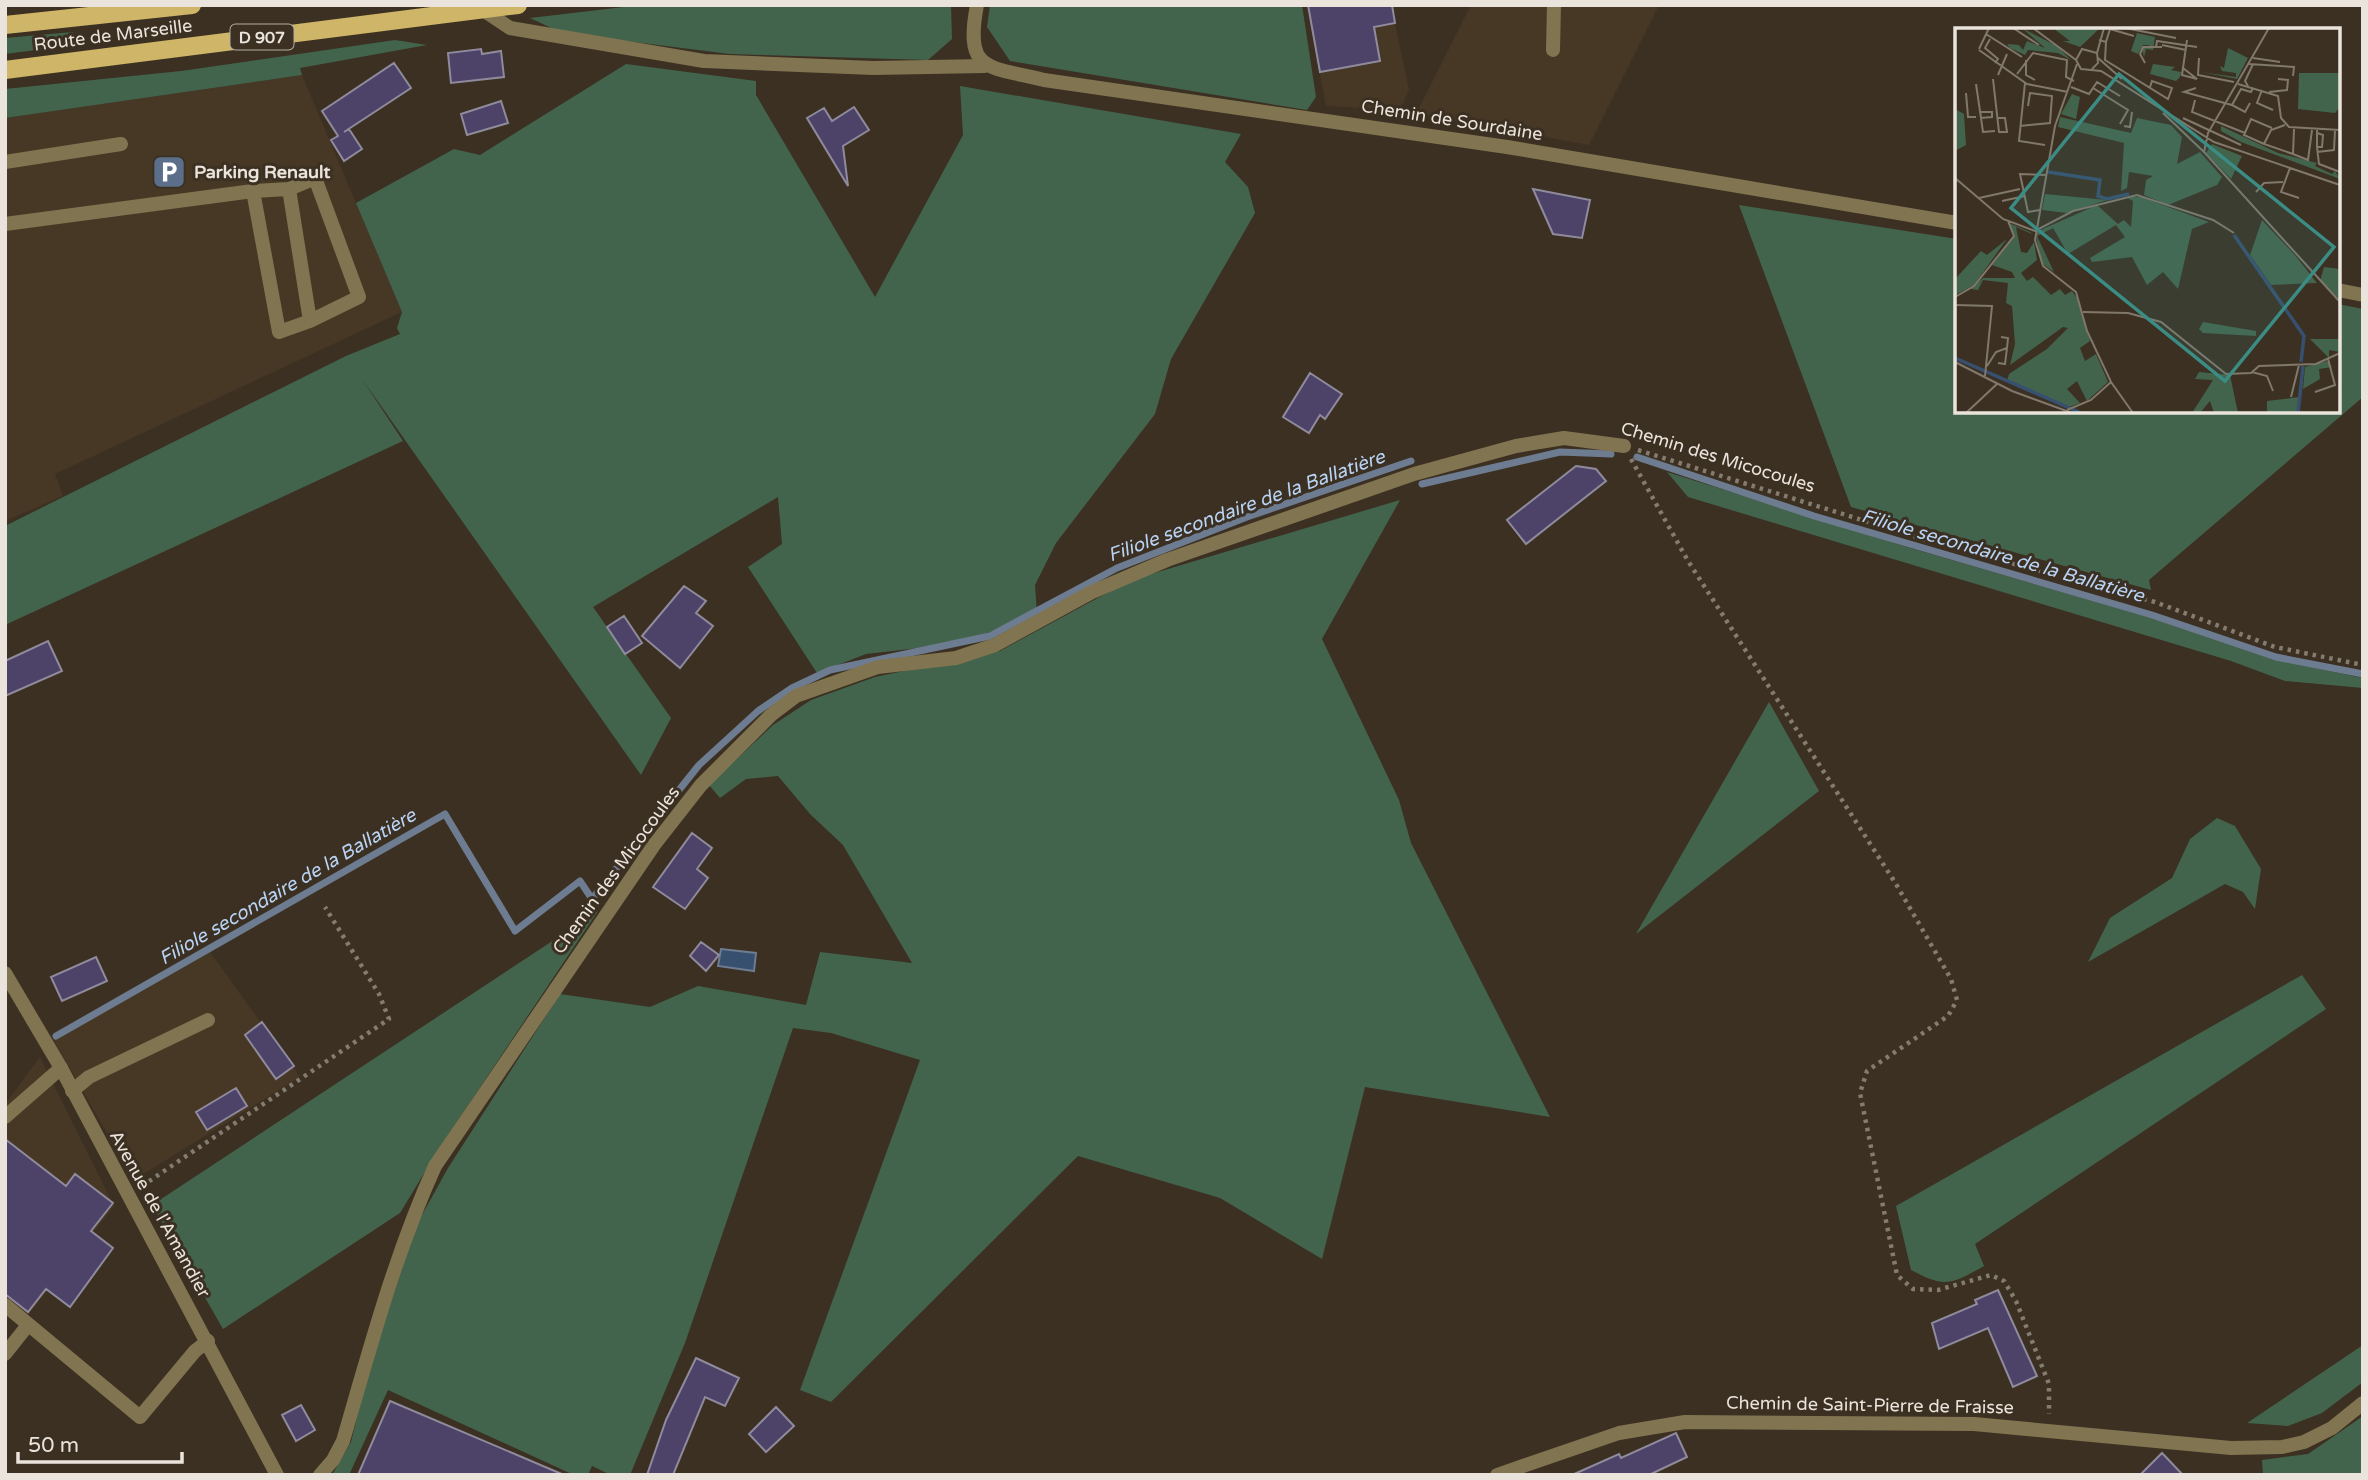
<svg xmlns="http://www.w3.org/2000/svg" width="2368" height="1480" viewBox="0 0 2368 1480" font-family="'Varela Round',sans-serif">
<rect width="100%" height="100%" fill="#3b3022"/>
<path fill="#473826" d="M1307,5H1391L1409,90L1400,110L1326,106Z
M1471,5H1659L1589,145L1416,114Z
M302,75L402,312L55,474L63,496L5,521V118Z
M210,952L300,1077L134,1180L53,1039Z
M40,1057L114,1206L21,1324L5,1312V1104Z"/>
<path fill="#43644c" d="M641,5H951L952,39L928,60L730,54L562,33L530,18Z
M990,5H1302L1316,97L1307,110L1010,61L987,27Z
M73,32L75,45L5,54V38Z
M395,40L427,45L300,68L302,75L5,118V89L181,71Z
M626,64L756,81V95L875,297L963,135L960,86L1241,134L1225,162L1248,187L1255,213L1171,359L1155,414L1056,543L1035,585L1037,614L962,643L866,654L817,673L748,567L782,544L778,497L593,607L671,718L641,775L362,379L403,441L5,625V526L346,356L400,334L397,328L402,312L356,203L454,149L480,155Z
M1739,205L1957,239V411H2338V304L2363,309V397L2149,580L2151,590L1851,507Z
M1667,472L1907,547L2151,618L2273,659L2363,678V688L2285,681L2231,661L1688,497Z
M1400,500L1322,639L1399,800L1411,843L1550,1117L1365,1087L1322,1259L1220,1198L1078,1156L831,1402L800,1390L920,1060L831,1033L793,1028L685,1343L630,1475H611L592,1466L588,1475H574L388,1390L349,1475H332L351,1442L370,1365L417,1224L448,1168L560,994L650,1007L698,986L806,1005L820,952L912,963L843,845L810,814L778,776L746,779L720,798L709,785L773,725L811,700L875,677L1000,651L1131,580Z
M1769,702L1819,791L1636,934Z
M2217,818L2235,826L2261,869L2255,909L2243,892L2225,884L2088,962L2110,918L2172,878L2190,839Z
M598,911L442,1144L400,1213L223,1329L152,1205Z
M2302,975L2326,1009L1975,1244L1984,1266C1950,1285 1945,1288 1911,1270L1896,1206Z
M2363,1345V1382L2322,1413L2288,1426L2247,1423Z
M2363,1416V1475H2263L2262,1460L2308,1454Z"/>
<path fill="#375070" stroke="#6d7c90" stroke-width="2" d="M721,949L756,953L754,971L718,966Z"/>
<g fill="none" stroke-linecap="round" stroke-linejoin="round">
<path stroke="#6d7c90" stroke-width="7" d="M1637,457L1814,516L2152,615L2276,657L2363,674
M1422,484L1560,452L1611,454
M56,1036L445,814L515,931L580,881L592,899L699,765L758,711L792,688L830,670L990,636L1117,568L1247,517L1411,461"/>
</g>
<path fill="#4d4267" stroke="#8f8b9d" stroke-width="2" d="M1308,5H1392L1395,23L1374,27L1380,61L1320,72Z
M481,49L482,54L501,51L504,77L451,83L448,53Z
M394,63L411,88L344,132L349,129L362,149L344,161L331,140L338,136L322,111Z
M501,101L508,123L467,135L461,114Z
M854,107L869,130L843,146L848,186L807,118L824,108L832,121Z
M1533,189L1590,200L1582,238L1553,234Z
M1310,373L1342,394L1325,419L1320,415L1309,433L1283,417Z
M1576,466L1596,469L1606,481L1526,544L1507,520Z
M684,586L706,601L696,613L713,626L680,668L642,636Z
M624,616L642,643L625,654L607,627Z
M48,641L62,671L5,696V661Z
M692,833L712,848L697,869L708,878L685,909L653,887Z
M701,942L719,955L706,971L690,956Z
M96,957L107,981L62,1001L51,977Z
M262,1022L294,1066L276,1079L245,1035Z
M236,1088L247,1106L207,1130L196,1112Z
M5,1139L66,1186L75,1174L113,1203L91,1231L113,1248L70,1307L46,1289L28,1312L5,1294Z
M1998,1290L2037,1376L2013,1387L1988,1328L1939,1349L1932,1323L1977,1304L1975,1300Z
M696,1358L739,1378L725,1406L705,1397L673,1475H647L666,1420Z
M390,1401L564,1475H358Z
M301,1405L315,1430L296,1441L282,1415Z
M776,1407L794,1426L766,1452L749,1434Z
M1676,1433L1687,1457L1649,1475H1572L1619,1454L1621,1458Z
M2162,1453L2183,1475H2140Z"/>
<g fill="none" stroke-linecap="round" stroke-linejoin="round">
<path stroke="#857c70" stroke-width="4.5" stroke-dasharray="3.5 5" stroke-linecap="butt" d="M1638,450L1929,541L2155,602L2275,647L2363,665
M1631,459L1688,561L1896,884L1951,979L1957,1000L1948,1016L1867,1071L1860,1093L1897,1275L1913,1289L1938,1290L1991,1275L2004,1281L2016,1301L2049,1384V1414
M142,1186L389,1019L379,994L325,907"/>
<path stroke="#817450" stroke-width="14" d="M483,10L510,28L704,61L873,68L985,66
M1553,50L1554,5
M5,162L121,144
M289,189L315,178L359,297L310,321
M5,224L253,191L279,332L310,321L289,189L253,191
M72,1091L89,1077L208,1020
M5,1117L61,1068
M5,1305L140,1417L195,1351L208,1341
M5,1354L28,1325"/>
<path stroke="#817450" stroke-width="14" d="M977,5C964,73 988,66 1044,80L1507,147L1957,223
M2338,290L2363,295
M5,973L61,1068L277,1475
M320,1475L333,1460L343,1441C370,1348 395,1254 435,1166L654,845L701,785L771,715L796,696L878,667L956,658L995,645L1092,592L1167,560L1414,474L1516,446L1564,438L1624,446
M1497,1475L1619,1433L1685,1422L1974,1424L2231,1448L2282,1447L2304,1442L2332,1428L2363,1403"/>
<path stroke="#cfb567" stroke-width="18" d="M5,25L192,5
M5,70L518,5"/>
</g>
<defs>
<symbol id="parking-square" viewBox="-11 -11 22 22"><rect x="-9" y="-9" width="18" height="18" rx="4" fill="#5c6f8a" stroke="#3b3022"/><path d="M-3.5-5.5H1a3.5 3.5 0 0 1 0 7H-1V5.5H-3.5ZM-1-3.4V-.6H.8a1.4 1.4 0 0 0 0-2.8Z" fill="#fff"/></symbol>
</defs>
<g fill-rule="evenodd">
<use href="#parking-square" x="150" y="153" width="38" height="38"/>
</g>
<g text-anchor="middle" stroke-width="6" stroke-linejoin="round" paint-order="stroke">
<rect fill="#3b3022" stroke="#b6aea4" stroke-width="2" x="230.5" y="24.5" width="63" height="25" rx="5"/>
<g font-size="16" font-weight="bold" fill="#ebe4dc">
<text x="262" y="43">D 907</text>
</g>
<g font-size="18" fill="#ebe4dc" stroke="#3b3022">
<text transform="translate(113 35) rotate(-7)" y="6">Route de Marseille</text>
<text transform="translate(1452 120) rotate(9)" y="6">Chemin de Sourdaine</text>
<text transform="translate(1718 457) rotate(17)" y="6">Chemin des Micocoules</text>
<text transform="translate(616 870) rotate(-54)" y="6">Chemin des Micocoules</text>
<text transform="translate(160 1214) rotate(61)" y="6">Avenue de l'Amandier</text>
<text transform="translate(1870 1405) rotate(1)" y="6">Chemin de Saint-Pierre de Fraisse</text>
</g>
<g font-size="18" font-weight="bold" fill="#ebe4dc" stroke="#3b3022" text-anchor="start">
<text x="194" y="178">Parking Renault</text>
</g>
<g font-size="19" font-style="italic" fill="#b9d3f5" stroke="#3b3022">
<text transform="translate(1246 505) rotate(-20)" y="7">Filiole secondaire de la Ballatière</text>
<text transform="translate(2003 555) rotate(16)" y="7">Filiole secondaire de la Ballatière</text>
<text transform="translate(287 886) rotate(-30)" y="7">Filiole secondaire de la Ballatière</text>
</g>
</g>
<g transform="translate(1955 28)">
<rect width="385" height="385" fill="#3b3022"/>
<path d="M67,0L102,18L116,32L103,25L73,22L70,27L55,20L52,16L64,17L68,22L72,13L90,20ZM98,0H145L125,19L108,13H115ZM182,5L200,9L198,22L191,21L189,29L187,21L195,17H188L183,26L176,23ZM273,20L293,30L282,51L246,44L281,49V45L267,43L265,38L269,40ZM198,36L220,39L216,42L226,44L225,49L221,53L195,46ZM344,45H385V79L380,85L343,81ZM117,66L125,69L121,91L106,86ZM0,81L9,86L11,117L0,123ZM105,89L176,105L182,90L216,97L227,109L222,136L245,124L267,149L262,157L213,177L189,167L191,152L198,148L174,144L172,160L166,163L169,115L103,99ZM266,98L323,125L362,135L360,138L377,146L380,143L385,151L286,114L266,103ZM257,116L287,128L276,151L251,125ZM90,166L152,172L112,185L87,182ZM171,169H186L254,194L237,201L223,261L208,244L192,257L177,229L137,234L135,230L170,209L161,197L113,226L98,200L82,208L99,244L89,237L86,233L81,208V204L142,177L163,196L169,192L176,199L178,173ZM307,192L339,226L362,255L316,257L295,227ZM54,195L75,204L77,206L61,199L66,224L72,225L79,214L82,232L66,245L72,253L78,249L96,267L105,261L110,267L117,263L122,270L135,313L125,320L130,333L141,326L153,354L132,373L122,353L112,361L125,375L114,379L52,353L54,346L92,321L113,300L108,299L55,337L60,316L57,278L51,275L53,255L28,252L23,262L16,261L28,250H60L57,244L37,237L60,208ZM52,211L19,257L0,267V251L26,223L32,227ZM369,239L385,241L384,271L365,253ZM248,294L301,303V308L248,305L244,301ZM355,311H385V324L374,322V330ZM372,333L377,339L364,341L365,351L348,361L350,339ZM244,344L275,347L283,385H259L255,373L245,385H237L258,352L240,351ZM344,369L342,385H312V373Z" fill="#43644c"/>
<path fill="none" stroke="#375070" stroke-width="3.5" d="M93,144L145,152L143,168L152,171L174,166M279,207L349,308L346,334M0,330L126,385M343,385L348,338"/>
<path fill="none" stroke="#81786c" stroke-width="2" d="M58,0L84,17M78,0L121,32M114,0H137M170,0L221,10M314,0L253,105L249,124L385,274M31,6L67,29M35,11L30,20L43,31L40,35M144,12L151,14L150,32L213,71L217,60L197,53L195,59M151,14L155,1L179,8M207,17L231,22M201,19L202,13L242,19M24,21L34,0M24,22L72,56L113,64M142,25L149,0M143,30L167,51M244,30L243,47L279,54M298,30L325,34M71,32V47L80,52M190,35L185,26L188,19H207M122,36L100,98L80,212L88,238L121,264L132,303L156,354L178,385M294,36L339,39L338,48M228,40L227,47L242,51L228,40L232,12M137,41L143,35L142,25L127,21L121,32L126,41L146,43L259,114L385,157M62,46L78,25L112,32L111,49L119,53M43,47L52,26M38,51L44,104H52L50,90H43M70,55L64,113L90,117M21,56L26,90L37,89V84H26M283,56L323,68L326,90L334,99L385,102M293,58L290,53L298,36M116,59L134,66L142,54L165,68M138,60L173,82L165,96M241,60L229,64L277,77L286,61L296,64L298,60M307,62L302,75L318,82M314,64L332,62L333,52L323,51M11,65L13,89H21M240,72L237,84L290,105M277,77L290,84L295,75M208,85L249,124M26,90L28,104L40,103M228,90L286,117M330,97L316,102L309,116L338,126M65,98L95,95L97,68L75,65L73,78M169,98L175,99L177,84M339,101L338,126L353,132L357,102M362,105L368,107L367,119H362V102M309,116L289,107L296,91L317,100M362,119L364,136L385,144M362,124L379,122L380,102M335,140L326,164L344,170M0,150L48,191L80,203L118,183L182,167L258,192L279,205M301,164L309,155L328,154M24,170L65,161M47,173L70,168M85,182L73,184L65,146L92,147M0,269L19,258L59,208L53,193M0,277L37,278L30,348M128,284L173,285L206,294L271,346L296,345L304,338L361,336L385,325M0,334L57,363L117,385M43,335L50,336L52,320M32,338L41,324L52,320L53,310L46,309M297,344L312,348L318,363M360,364L380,357L373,331M336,369L344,337M112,382L136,372L156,354M11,385L43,355"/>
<path fill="#3b8c84" fill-opacity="0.15" stroke="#3b8c84" stroke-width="3.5" d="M164,46L379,219L270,353L56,180Z"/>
<rect width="385" height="385" fill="none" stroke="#ebe4dc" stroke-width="3.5"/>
</g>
<rect width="2368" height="1480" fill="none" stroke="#ebe4dc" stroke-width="14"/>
<path d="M18 1452v10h164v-10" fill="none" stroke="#ebe4dc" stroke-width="3.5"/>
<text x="28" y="1452" font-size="21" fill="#ebe4dc" stroke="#3b3022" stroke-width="5" paint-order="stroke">50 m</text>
</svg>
